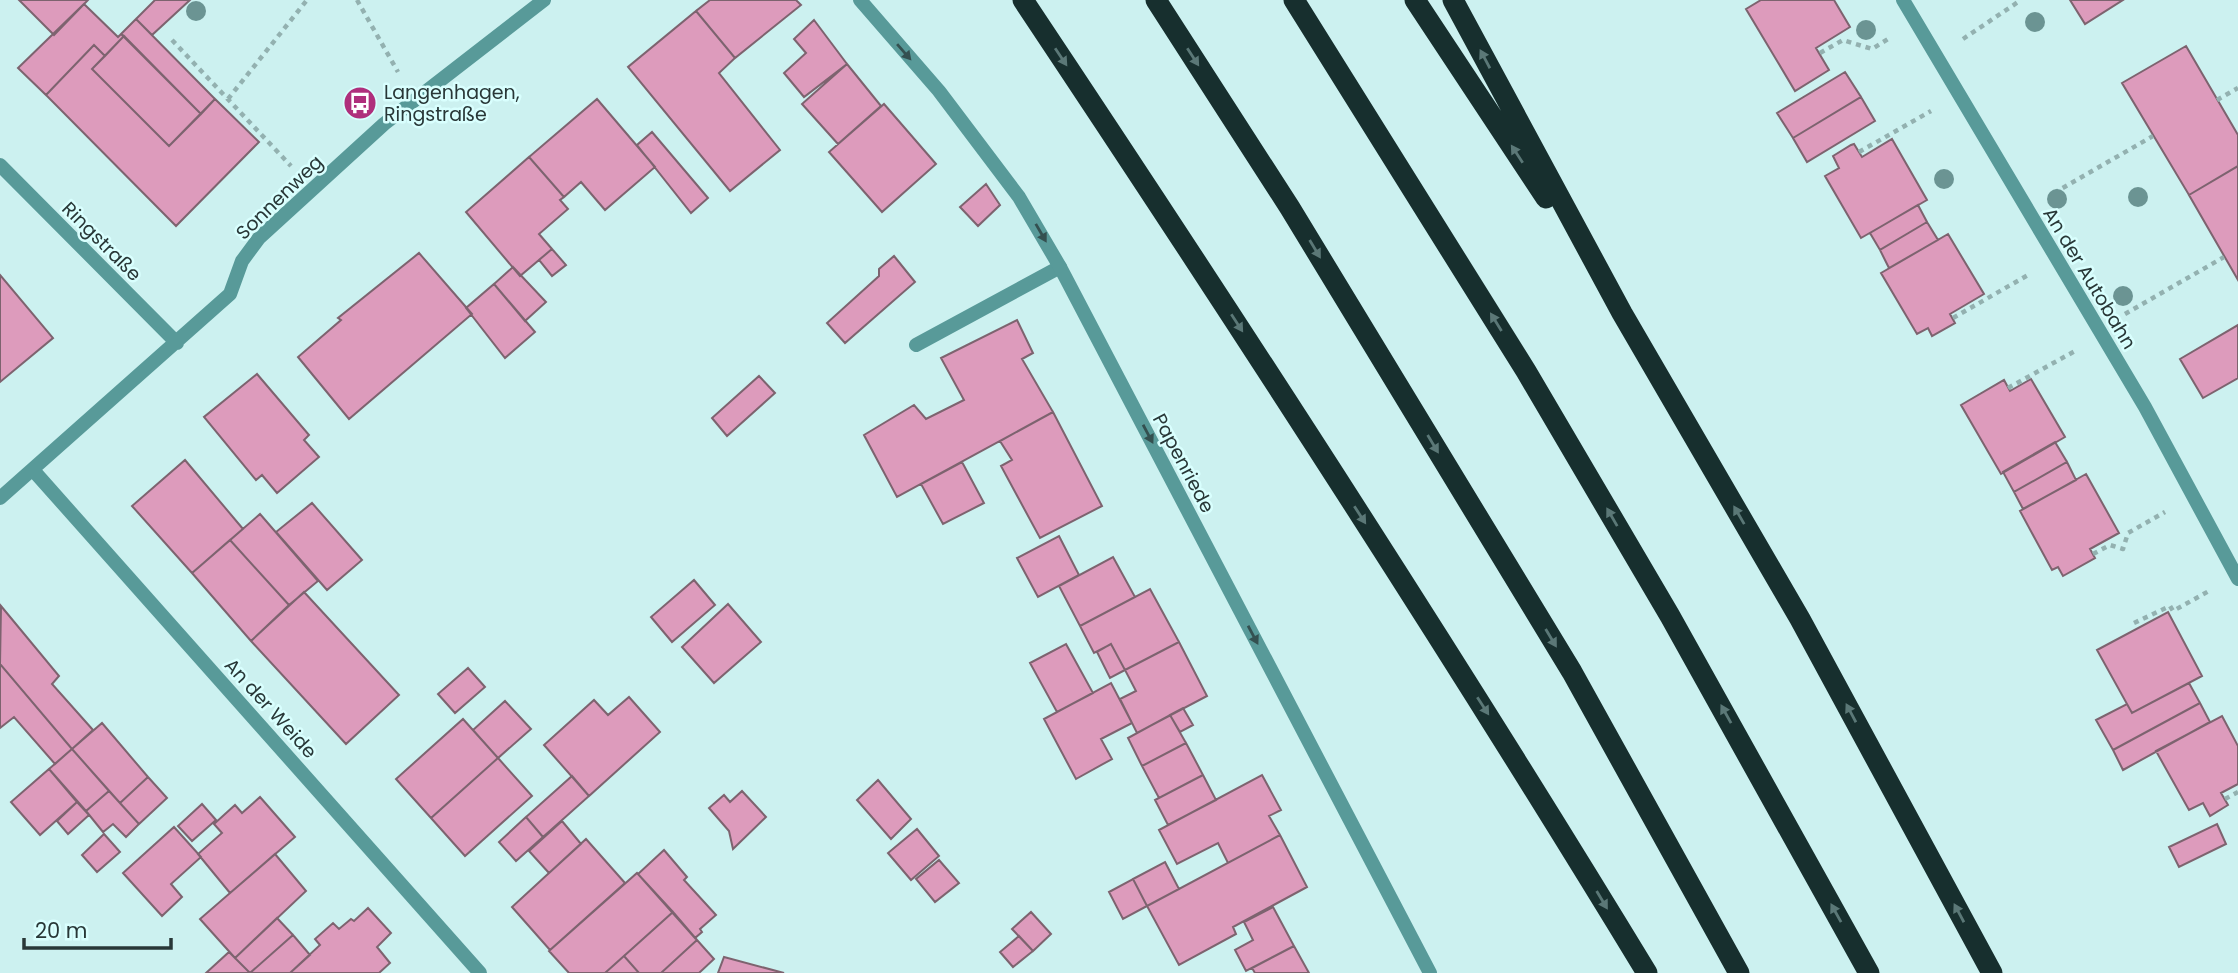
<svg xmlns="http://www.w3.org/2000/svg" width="2238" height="973" viewBox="0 0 2238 973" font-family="Poppins,sans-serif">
<rect width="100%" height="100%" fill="#ccf1f0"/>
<path fill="#dd9bbc" stroke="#7d636f" stroke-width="2" d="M19,0H88L54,35Z
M155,0H190L152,35L136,19Z
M710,0H796L801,5L735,58L696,11Z
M1761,0H1834L1850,27L1816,48L1829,70L1795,91L1746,9Z
M2070,0H2123L2085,24Z
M84,4L118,37L121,34L124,36L105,56L94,45L46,95L18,68Z
M696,11L735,58L719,73L780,150L730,191L628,67Z
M136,19L215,99L201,114L121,34Z
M814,20L847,64L804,97L784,73L806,53L794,39Z
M124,36L201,114L169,146L92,69Z
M94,45L105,56L92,69L169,146L215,99L259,142L176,226L46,95Z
M2186,46L2238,135V166L2189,195L2122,83Z
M847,64L881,106L838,144L802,104Z
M1845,72L1861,97L1793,138L1777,113Z
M1861,97L1875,121L1807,162L1793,138Z
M597,99L655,167L605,210L581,182L564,197L529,157Z
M884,104L936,164L882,212L829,152Z
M652,132L708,198L691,213L637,145Z
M1892,139L1927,200L1861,238L1825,176L1839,168L1833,156L1851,145L1854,144L1862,157Z
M529,157L564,197L560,200L568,209L539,234L552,249L520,276L466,212Z
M2238,166V280L2189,195Z
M986,184L1000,205L978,226L960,207Z
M1918,205L1927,222L1880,250L1870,233Z
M1927,222L1938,240L1889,268L1880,250Z
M1948,234L1984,294L1950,314L1955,323L1932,336L1928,328L1917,334L1881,273Z
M552,249L566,265L552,276L539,260Z
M419,253L472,314L349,419L298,357L341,320L338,318Z
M894,256L915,282L845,343L827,323L879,276V269Z
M513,267L546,302L525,321L494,284Z
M0,275L53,338L0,382Z
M494,284L535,332L505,358L466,308Z
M1017,320L1033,353L1022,359L1053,412L897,497L864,435L914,405L926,419L964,400L941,358Z
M2238,325V378L2203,398L2180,359Z
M257,374L309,435L304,440L319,457L277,493L262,475L256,480L204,417Z
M759,376L775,393L727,436L712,418Z
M2031,379L2065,437L2001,474L1961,405L2004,380L2010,391Z
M1053,412L1102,506L1040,538L1001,466L1012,460L1000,441Z
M2055,442L2067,462L2014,492L2003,472Z
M185,460L243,529L192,573L132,506Z
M962,462L984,503L943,524L921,484Z
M2067,462L2076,480L2023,509L2014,492Z
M2086,474L2119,533L2090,549L2095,558L2063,576L2058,567L2052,570L2020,511Z
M312,503L362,560L327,590L276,532Z
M260,514L318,581L289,605L230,540Z
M1059,536L1079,575L1038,597L1017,558Z
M230,540L289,605L251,641L192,573Z
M1113,557L1135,597L1080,626L1059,586Z
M694,580L715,605L672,642L651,617Z
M1150,589L1179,642L1125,670L1111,644L1094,653L1080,626Z
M304,592L399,695L346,744L251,641Z
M728,604L761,642L714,683L682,647Z
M1,606L59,676L52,684L93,730L72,749L0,664Z
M2168,612L2202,676L2132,713L2097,650Z
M1179,642L1207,696L1137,733L1120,699L1136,691L1125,670Z
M1066,644L1093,693L1057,712L1030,663Z
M1111,644L1125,670L1110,678L1097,652Z
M0,664L72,749L55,764L14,717L0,728Z
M468,668L485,687L455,713L438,694Z
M1111,683L1132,723L1101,739L1112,759L1076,779L1044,719Z
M2189,683L2200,703L2113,750L2096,720L2127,704L2132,713Z
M629,697L660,732L589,796L544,745L594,700L608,715Z
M505,701L531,729L498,758L473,730Z
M2200,703L2210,722L2123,770L2113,750Z
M1183,708L1193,725L1180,732L1170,715Z
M1170,715L1186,743L1142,766L1128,738Z
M2222,716L2238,746V784L2221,793L2228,805L2210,816L2203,803L2189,810L2156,751Z
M463,719L498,758L431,818L396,779Z
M102,723L148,777L120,803L72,749Z
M1186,743L1203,775L1159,798L1142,766Z
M72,749L109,791L86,811L49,769Z
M498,758L532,796L465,856L431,818Z
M49,769L77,802L40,835L11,802Z
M1203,775L1216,800L1168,825L1155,800Z
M1262,775L1281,810L1269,816L1280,835L1228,863L1218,843L1177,864L1159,830Z
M572,776L589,796L543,837L526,817Z
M148,777L167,798L139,824L120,803Z
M878,780L911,819L891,839L857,800Z
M109,791L139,824L126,837L113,824L103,832L86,811Z
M742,791L766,817L733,849L729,831L709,808L724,795L730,802Z
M260,797L295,837L230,893L198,854L222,833L214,824L235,805L242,813Z
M77,802L89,815L68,834L57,821Z
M202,804L216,820L192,841L178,826Z
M526,817L543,837L516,861L499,842Z
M562,821L581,844L549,873L529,851Z
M2217,824L2226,844L2179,867L2169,847Z
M174,827L201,857L171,884L182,897L162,916L123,873Z
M917,829L939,856L911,880L888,853Z
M104,834L120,852L97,872L82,855Z
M1280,835L1307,887L1233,927L1236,934L1179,965L1147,906Z
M586,839L625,883L550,950L512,907Z
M664,850L687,877L684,880L716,915L700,929L702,932L695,938L638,874Z
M275,854L306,891L235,958L200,919Z
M939,860L959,883L935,902L916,879Z
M1165,862L1179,889L1147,906L1133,879Z
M637,873L673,912L605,973H569L549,951Z
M1133,879L1147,906L1123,919L1109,892Z
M1273,907L1294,946L1246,971L1235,950L1253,940L1244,922Z
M368,908L391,933L377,947L390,963L379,973H290L320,945L315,939L333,923L339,929L351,919L354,921Z
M673,912L697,940L661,973H639L624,956Z
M1031,912L1051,934L1033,951L1012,929Z
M277,918L293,935L250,973L235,958Z
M293,935L310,955L290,973H250Z
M1019,936L1033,951L1013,967L1000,952Z
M697,940L714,959L699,973H661Z
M1294,946L1309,973H1255L1252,968Z
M229,952L250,973H206Z
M624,956L639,973H605Z
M724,957L784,973H718Z"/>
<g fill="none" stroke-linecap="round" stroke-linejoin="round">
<path stroke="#93b1b0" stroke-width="4.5" stroke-dasharray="5 5" stroke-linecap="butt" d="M357,0L398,72
M1963,39L2021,0
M172,40L291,166
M1820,53L1843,40L1872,49L1888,39
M228,99L307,0
M2217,100L2238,88
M1859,152L1931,111
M2054,193L2153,136
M2125,314L2224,257
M1953,318L2028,275
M2008,388L2075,351
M2093,554L2110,545L2123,549L2128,533L2165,512
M2134,623L2170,606L2173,611L2209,591
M2225,799L2238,792"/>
<path stroke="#589a99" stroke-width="14" d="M916,345L1060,267"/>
<path stroke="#589a99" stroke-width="14" d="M860,0L939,91L1019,197L1060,267L1430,973
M1903,0L2145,407L2238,579
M0,165L177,343
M33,470L480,973
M0,498L230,294L242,261L259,238L384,124L544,0"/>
<path stroke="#172f2e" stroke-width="21" d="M1023,0C1237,321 1447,644 1647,973
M1156,0L1290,208L1572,672L1739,973
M1294,0L1526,371L1670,616L1869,973
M1415,0L1546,198
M1453,0L1622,313L1800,619L1992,973"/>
</g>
<g fill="#6b9493">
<circle cx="196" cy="11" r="10"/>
<circle cx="2035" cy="22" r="10"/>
<circle cx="1866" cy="30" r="10"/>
<circle cx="1944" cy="179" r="10"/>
<circle cx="2138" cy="197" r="10"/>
<circle cx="2057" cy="199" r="10"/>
<circle cx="2123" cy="296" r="10"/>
</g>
<defs><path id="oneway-solid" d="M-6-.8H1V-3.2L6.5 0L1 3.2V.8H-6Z" transform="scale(1.75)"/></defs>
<g fill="#345050">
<use href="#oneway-solid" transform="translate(904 52) rotate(49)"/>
<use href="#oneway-solid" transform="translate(1041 233) rotate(60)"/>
<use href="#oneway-solid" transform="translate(1148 434) rotate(62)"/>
<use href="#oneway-solid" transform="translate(1253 635) rotate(62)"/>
</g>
<g fill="#5b7877">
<use href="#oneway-solid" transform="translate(1061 57) rotate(56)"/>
<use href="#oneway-solid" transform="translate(1193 57) rotate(57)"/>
<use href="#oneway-solid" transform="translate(1485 59) rotate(-118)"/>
<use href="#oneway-solid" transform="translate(1517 154) rotate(-123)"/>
<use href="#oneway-solid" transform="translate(1315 249) rotate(59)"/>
<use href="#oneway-solid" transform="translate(1496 322) rotate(-122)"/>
<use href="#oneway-solid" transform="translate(1237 323) rotate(57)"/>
<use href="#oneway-solid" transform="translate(1433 444) rotate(59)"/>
<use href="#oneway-solid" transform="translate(1360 515) rotate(57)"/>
<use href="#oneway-solid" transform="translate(1739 515) rotate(-120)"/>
<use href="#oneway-solid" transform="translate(1612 517) rotate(-120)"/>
<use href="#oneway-solid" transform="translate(1551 638) rotate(59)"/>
<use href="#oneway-solid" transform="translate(1483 706) rotate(57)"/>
<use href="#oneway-solid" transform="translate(1851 713) rotate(-118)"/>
<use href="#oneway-solid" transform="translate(1726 714) rotate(-119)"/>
<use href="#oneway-solid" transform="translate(1602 900) rotate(59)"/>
<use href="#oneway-solid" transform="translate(1836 913) rotate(-119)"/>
<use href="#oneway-solid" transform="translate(1959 913) rotate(-118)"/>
</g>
<defs>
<symbol id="bus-disc" viewBox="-11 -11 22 22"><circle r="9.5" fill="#af2f7c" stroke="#d9fffe"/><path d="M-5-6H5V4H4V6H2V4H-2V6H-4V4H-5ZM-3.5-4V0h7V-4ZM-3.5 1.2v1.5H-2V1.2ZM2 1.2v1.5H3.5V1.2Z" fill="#fff"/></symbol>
</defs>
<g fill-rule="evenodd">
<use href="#bus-disc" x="341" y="84" width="38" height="38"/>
</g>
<g text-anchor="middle" stroke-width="5" stroke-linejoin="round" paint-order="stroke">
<g font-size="19" fill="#283737" stroke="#d9fffe" text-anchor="start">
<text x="384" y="99">Langenhagen,<tspan x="384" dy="22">Ringstraße</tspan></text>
</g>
<g font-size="19" fill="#283737" stroke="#d9fffe">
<text transform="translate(279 197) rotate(-44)" y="7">Sonnenweg</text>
<text transform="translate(102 241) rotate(45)" y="7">Ringstraße</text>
<text transform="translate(2090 278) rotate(59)" y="7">An der Autobahn</text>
<text transform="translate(1184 463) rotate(62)" y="7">Papenriede</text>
<text transform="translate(271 708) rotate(48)" y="7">An der Weide</text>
</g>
</g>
<path d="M24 938v10h147v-10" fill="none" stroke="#283737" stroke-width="3.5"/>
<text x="35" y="938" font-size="21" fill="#283737" stroke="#d9fffe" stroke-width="5" paint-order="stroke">20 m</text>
</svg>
